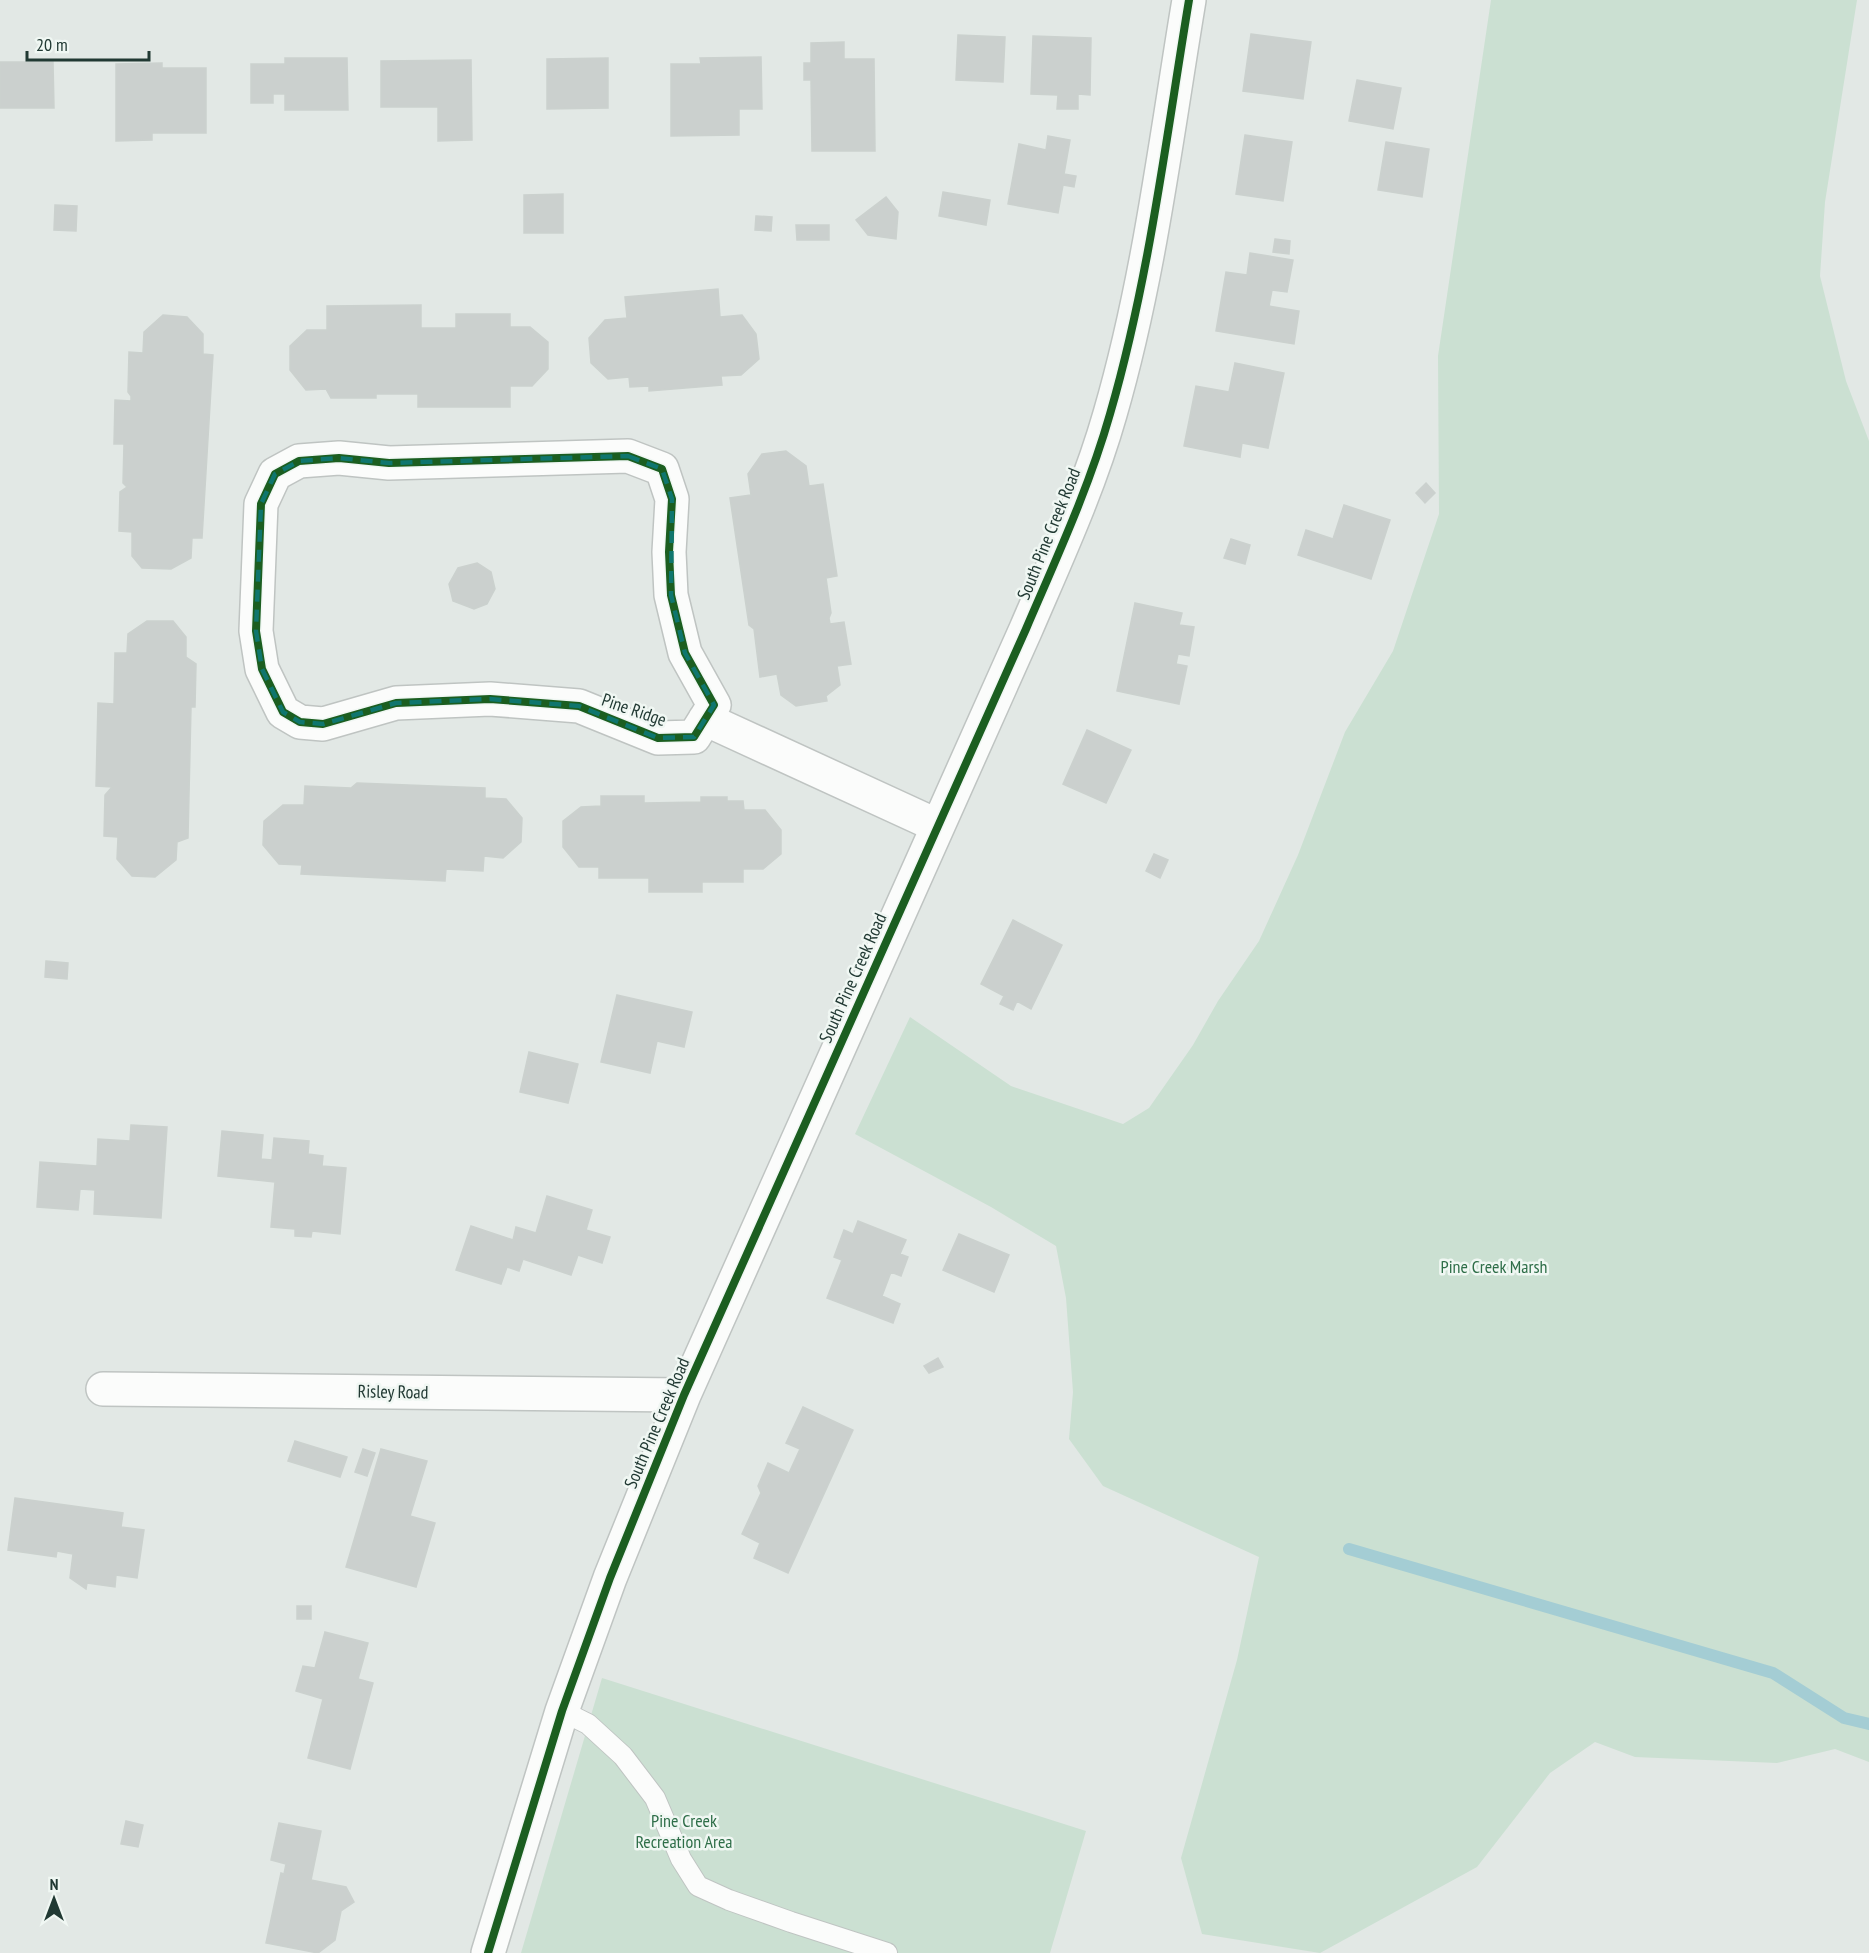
<svg xmlns="http://www.w3.org/2000/svg" width="1869" height="1953" viewBox="0 0 1869 1953" font-family="'PT Sans Narrow',sans-serif">
<rect width="100%" height="100%" fill="#e2e8e5"/>
<path fill="#cbe0d2" d="M1491,0H1857L1825,202L1820,276L1846,381L1869,441V1762L1835,1749L1777,1763L1635,1757L1595,1742L1550,1773L1477,1867L1320,1953L1202,1934L1181,1858L1237,1660L1259,1557L1103,1486L1069,1439L1073,1392L1066,1298L1056,1246L991,1207L855,1134L910,1017L1011,1086L1123,1124L1149,1108L1193,1045L1218,1001L1259,941L1298,855L1345,732L1393,651L1439,514L1438,356Z
M602,1678L1086,1831L1050,1953H521Z"/>
<g fill="none" stroke-linecap="round" stroke-linejoin="round">
<path stroke="#a4cdd4" stroke-width="12" d="M1349,1549L1773,1673L1844,1718L1869,1724"/>
</g>
<path fill="#cbd0ce" stroke="#cbd1ce" stroke-width="1.5" d="M1251,34L1311,42L1303,99L1243,91Z
M958,35L1005,37L1003,82L956,80Z
M1033,36L1091,38L1090,95L1078,94V109H1057L1058,95L1031,94Z
M844,42V59H874L875,151H812L811,80H804V63H811V43Z
M761,57L762,109H739V135L671,136V64H701L700,58Z
M285,58H347L348,110H285V94H273V103H251V64H285Z
M608,58V108L547,109V59Z
M471,60L472,140L438,141V107H381V61Z
M0,62H53L54,108H0Z
M162,63V68H206V133H152V140L116,141V64Z
M1357,80L1401,88L1393,129L1349,121Z
M1245,135L1292,142L1283,201L1236,194Z
M1048,136L1070,140L1064,174L1076,176L1074,187L1063,185L1058,213L1008,204L1019,144L1046,150Z
M1386,142L1429,149L1422,197L1378,190Z
M943,192L990,200L986,225L939,216Z
M563,194V233H524V195Z
M886,197L898,212L896,239L868,235L856,220Z
M55,205L77,206L76,231L54,230Z
M756,216L772,217L771,231L755,230Z
M796,225H829V240H797Z
M1275,239L1290,241L1289,254L1273,252Z
M1250,253L1293,260L1287,292L1272,290L1269,306L1299,311L1294,344L1216,331L1226,272L1247,275Z
M718,289L720,317L742,315L756,334L759,359L741,375L721,376L722,385L649,391V386L630,387L629,377L608,379L591,363L589,338L605,320L627,318L625,297Z
M421,305V328H456V314H510V327H530L548,342V369L532,386H510V407H418V394H376V398H331L326,389L306,390L290,370V346L307,330H327V306Z
M163,315L187,317L203,334V354L213,355L202,538H192L191,558L171,569L142,568L132,556V532L119,531L120,492L127,487L123,483L124,444H114L115,400L131,401V396L128,392L129,352L143,353L144,332Z
M1235,363L1284,373L1268,448L1242,443L1240,457L1184,446L1196,386L1229,392Z
M786,451L806,466L809,486L823,484L837,576L826,578L831,613L829,618L830,624L844,622L851,664L837,666L840,685L826,696L827,701L796,706L781,695L777,674L760,677L754,629L749,625L730,498L751,495L748,474L762,454Z
M1426,483L1435,493L1425,503L1416,493Z
M1344,505L1390,520L1371,579L1298,555L1306,530L1333,539Z
M1231,539L1250,545L1245,564L1224,558Z
M477,563L491,572L495,589L487,604L474,609L453,601L449,584L458,568Z
M1135,603L1182,613L1179,625L1194,627L1189,656L1178,654L1176,664L1187,666L1179,704L1117,691Z
M147,621H173L186,637V657L196,664L195,707H191L188,838L177,842L176,860L155,877L132,876L117,859L118,837L104,836L105,795L112,787L96,786L98,703L114,704L115,653H127L128,634Z
M1087,730L1131,750L1106,803L1063,784Z
M357,783L485,788V798L506,799L522,818L521,842L503,858L484,856L483,871L446,869L445,881L301,874L302,865L279,864L263,845L264,821L283,805H304L305,786L351,788Z
M601,796H644V803L701,802V797H727V801H743L744,810H765L781,830V854L763,869H743V882H702V892H649V878H599V867H579L563,847V821L581,807L601,806Z
M1154,854L1168,860L1160,878L1146,871Z
M1013,920L1062,945L1031,1009L1017,1001L1013,1010L1000,1004L1004,996L981,984Z
M46,961L68,963L67,979L45,977Z
M617,995L692,1012L684,1047L657,1041L650,1073L601,1062Z
M529,1052L578,1064L568,1103L520,1092Z
M131,1125L167,1127L161,1218L94,1214L95,1190L80,1189L78,1210L37,1207L40,1162L97,1166L98,1139L130,1141Z
M222,1131L263,1135L261,1159L272,1160L274,1138L309,1141L308,1154L323,1156L322,1166L346,1168L340,1234L312,1231L311,1237L295,1236V1229L271,1227L275,1182L218,1176Z
M547,1196L592,1210L586,1230L610,1237L602,1263L578,1255L571,1275L523,1259L519,1271L507,1267L501,1284L456,1270L471,1226L513,1240L516,1227L536,1233Z
M858,1221L906,1240L900,1254L908,1257L901,1276L891,1272L882,1296L900,1304L893,1323L827,1298L842,1260L834,1257L844,1230L853,1234Z
M959,1234L1009,1255L994,1292L943,1270Z
M938,1358L943,1367L929,1373L924,1366Z
M803,1407L853,1430L788,1573L754,1558L760,1543L742,1534L761,1493L758,1486L768,1463L789,1473L800,1449L786,1443Z
M295,1441L347,1457L340,1477L288,1461Z
M363,1449L375,1453L367,1476L355,1472Z
M381,1449L427,1461L410,1516L435,1523L416,1587L346,1567Z
M15,1498L123,1513L121,1527L144,1530L137,1578L116,1575L115,1587L87,1583L86,1589L70,1578L73,1554L57,1551L56,1557L8,1550Z
M297,1606H311V1619H297Z
M325,1632L368,1643L358,1679L373,1683L350,1769L308,1758L323,1699L296,1691L303,1666L315,1668Z
M126,1821L143,1825L138,1847L121,1844Z
M279,1823L321,1831L311,1880L346,1887L354,1902L341,1911L335,1940L318,1953L266,1943L281,1873L284,1874L286,1864L271,1860Z"/>
<g fill="none" stroke-linecap="round" stroke-linejoin="round">
<defs>
<path id="service" d="M562,1711L588,1724L623,1756L655,1798L681,1859L698,1886L729,1900L791,1922L887,1953"/>
<path id="minor" d="M628,456L662,469L672,499L669,552L671,595L685,653L714,705L694,737L658,738L579,706L490,699L396,703L323,724L300,722L283,712L262,669L256,631L261,504L275,474L299,461L339,458L389,463Z
M705,719L938,826
M103,1389L684,1395
M488,1953L562,1711L610,1578L684,1395L1026,629C1056,559 1089,488 1110,414C1149,280 1166,138 1189,0"/>
</defs>
<use href="#service" stroke="#bfc4c2" stroke-width="22"/>
<use href="#minor" stroke="#bfc4c2" stroke-width="36"/>
<use href="#service" stroke="#fbfcfb" stroke-width="20"/>
<use href="#minor" stroke="#fbfcfb" stroke-width="33"/>
<defs>
<path id="cycleway" d="M628,456L662,469L672,499L669,552L671,595L685,653L714,705L694,737L658,738L579,706L490,699L396,703L323,724L300,722L283,712L262,669L256,631L261,504L275,474L299,461L339,458L389,463Z
M488,1953L562,1711L610,1578L684,1395L1026,629C1056,559 1089,488 1110,414C1149,280 1166,138 1189,0"/>
</defs>
<use href="#cycleway" stroke="#f0f7f3" stroke-width="11"/>
<use href="#cycleway" stroke="#1b5e20" stroke-width="8"/>
</g>
<path fill="none" stroke="#0f766e" stroke-width="4.5" stroke-dasharray="12 8" stroke-linejoin="round" d="M628,456L662,469L672,499L671,595L685,653L714,705L694,737L658,738L579,706L490,699L396,703L323,724L300,722L283,712L262,669L256,631L261,504L275,474L299,461L339,458L389,463Z"/>
<g text-anchor="middle" stroke-width="5" stroke-linejoin="round" paint-order="stroke">
<g font-size="18" fill="#213933" stroke="#f0f7f3">
<text transform="translate(1049 534) rotate(-68)" y="6">South Pine Creek Road</text>
<text transform="translate(634 710) rotate(19)" y="6">Pine Ridge</text>
<text transform="translate(853 978) rotate(-66)" y="6">South Pine Creek Road</text>
<text transform="translate(393 1392) rotate(1)" y="6">Risley Road</text>
<text transform="translate(657 1423) rotate(-67)" y="6">South Pine Creek Road</text>
</g>
<g font-size="18" fill="#2e6e48" stroke="#f0f7f3">
<text x="1494" y="1273">Pine Creek Marsh</text>
<text x="684" y="1827">Pine Creek<tspan x="684" dy="21">Recreation Area</tspan></text>
</g>
</g>
<g transform="translate(54 1899)" stroke="#f0f7f3" stroke-width="4.5" paint-order="stroke">
<path d="M0-4.5L10 22L0 15L-10 22Z" fill="#213933"/>
<text y="-9" font-size="16" font-weight="bold" text-anchor="middle" fill="#213933">N</text>
</g>
<path d="M27 51v9h122v-9" fill="none" stroke="#213933" stroke-width="3"/>
<text x="36" y="51" font-size="18" fill="#213933" stroke="#f0f7f3" stroke-width="4.5" paint-order="stroke">20 m</text>
</svg>
